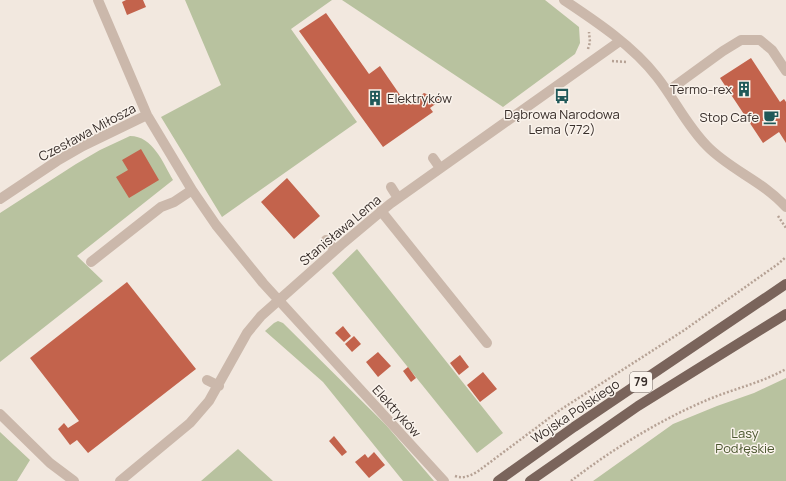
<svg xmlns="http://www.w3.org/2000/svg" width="786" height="481" viewBox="0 0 786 481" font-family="Manrope,sans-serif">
<rect width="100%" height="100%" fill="#f2e8df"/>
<path fill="#b8c29f" d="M185,0H332L291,29L357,122L222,217L161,117L221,85Z
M342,0H545L579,27L580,43L575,54L503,107Z
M130,136C153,136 163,163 173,180L77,256L103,281L0,362V213L76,164L100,150Z
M357,249L503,433L477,453L332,273Z
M278,321L283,323L386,425L434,481H403L323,382L265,331L274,323Z
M786,378V481H593L673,424L717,406L754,393Z
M0,432L30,460L17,481H0Z
M238,449L273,481H201Z"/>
<path fill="#c3634c" d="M126,0H143L146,7L127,15L122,2Z
M326,13L369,74L380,66L407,105L424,93L441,100L430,108L433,112L383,147L299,31Z
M751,58L780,102L784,99L786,102V143L779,132L763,143L720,78Z
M141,149L159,180L129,198L116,177L128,170L122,160Z
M287,178L320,216L294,239L261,202Z
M127,282L196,369L88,453L77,440L70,445L58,429L64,423L68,428L79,421L30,358Z
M343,326L351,336L344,342L335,333Z
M354,336L361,344L352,352L345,344Z
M378,352L391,366L378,377L366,362Z
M460,355L469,367L459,375L450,363Z
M408,367L416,378L411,382L403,371Z
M483,372L497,389L480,402L467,385Z
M334,436L347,452L342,456L329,441Z
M374,452L385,465L369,478L355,462L365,454L368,458Z"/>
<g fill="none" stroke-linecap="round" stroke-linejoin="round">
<path stroke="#b6a295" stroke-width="2.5" stroke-dasharray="2 2" stroke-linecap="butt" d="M588,49L590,42L589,32
M612,61L627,62
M778,216L786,228
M455,476C463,479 469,476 477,472L560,410L683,331L778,264L786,257
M571,481C611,450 660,420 707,400C733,389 761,383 786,369"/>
<path stroke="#cbb8ab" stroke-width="10" d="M98,0L147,115L192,190L216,225L263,283L444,481
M564,0C597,22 633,46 657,77C675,100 687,126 707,146C730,170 763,181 786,207
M668,91L723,51L741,40H760L772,50L786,71
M433,158L440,168
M391,187L398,198
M0,199L57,161L83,146L147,115
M381,211L487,343
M326,240L335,250
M91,262L161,207L174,202L192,190
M207,380L219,386
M0,414L50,463L74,481
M120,481L190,423L209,401L247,333L261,316L341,245L390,204L620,41"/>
<path stroke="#7a645b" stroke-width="10" d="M498,481L574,427L786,284
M530,481L638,406L786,314"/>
</g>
<defs>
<symbol id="building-bare" viewBox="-9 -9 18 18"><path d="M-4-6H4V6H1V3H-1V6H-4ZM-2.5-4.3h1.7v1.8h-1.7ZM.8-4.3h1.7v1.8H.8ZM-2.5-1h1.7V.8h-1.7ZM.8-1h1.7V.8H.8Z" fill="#205959" stroke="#faf3ec" stroke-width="2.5" paint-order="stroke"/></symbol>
<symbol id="bus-bare" viewBox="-9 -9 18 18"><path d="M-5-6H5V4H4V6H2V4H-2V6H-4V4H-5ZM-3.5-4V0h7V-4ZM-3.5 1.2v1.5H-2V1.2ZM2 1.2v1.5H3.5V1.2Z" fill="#205959" stroke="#faf3ec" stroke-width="2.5" paint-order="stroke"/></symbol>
<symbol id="cafe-bare" viewBox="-9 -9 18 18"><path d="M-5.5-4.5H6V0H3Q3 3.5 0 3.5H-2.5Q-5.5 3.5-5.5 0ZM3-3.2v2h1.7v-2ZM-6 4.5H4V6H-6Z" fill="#205959" stroke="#faf3ec" stroke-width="2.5" paint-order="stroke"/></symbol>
</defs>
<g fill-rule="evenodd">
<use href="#building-bare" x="733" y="78" width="22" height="22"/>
<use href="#bus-bare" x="551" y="85" width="22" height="22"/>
<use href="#building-bare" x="364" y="87" width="22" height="22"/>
<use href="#cafe-bare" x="760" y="106" width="22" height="22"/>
</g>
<g text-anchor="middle" stroke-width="3" stroke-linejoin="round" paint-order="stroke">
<rect fill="#faf3ec" stroke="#726964" stroke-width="1" x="630" y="372" width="22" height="20" rx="3"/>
<g font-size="12" font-weight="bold" fill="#382e2a">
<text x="641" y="386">79</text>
</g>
<g font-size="13" fill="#382e2a" stroke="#faf3ec" text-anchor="end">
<text x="732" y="94">Termo-rex</text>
<text x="387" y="103" text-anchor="start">Elektryków</text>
<text x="562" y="119" text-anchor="middle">Dąbrowa Narodowa<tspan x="562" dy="15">Lema (772)</tspan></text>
<text x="759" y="122">Stop Cafe</text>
</g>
<g font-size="13" fill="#382e2a" stroke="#faf3ec">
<text transform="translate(87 132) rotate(-28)" y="5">Czesława Miłosza</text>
<text transform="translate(340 230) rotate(-40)" y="5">Stanisława Lema</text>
<text transform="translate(397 411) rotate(48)" y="5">Elektryków</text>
<text transform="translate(575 411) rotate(-34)" y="5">Wojska Polskiego</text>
</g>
<g font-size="13" fill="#4a562e" stroke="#faf3ec">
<text x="745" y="438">Lasy<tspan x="745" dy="15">Podłęskie</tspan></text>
</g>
</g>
</svg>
